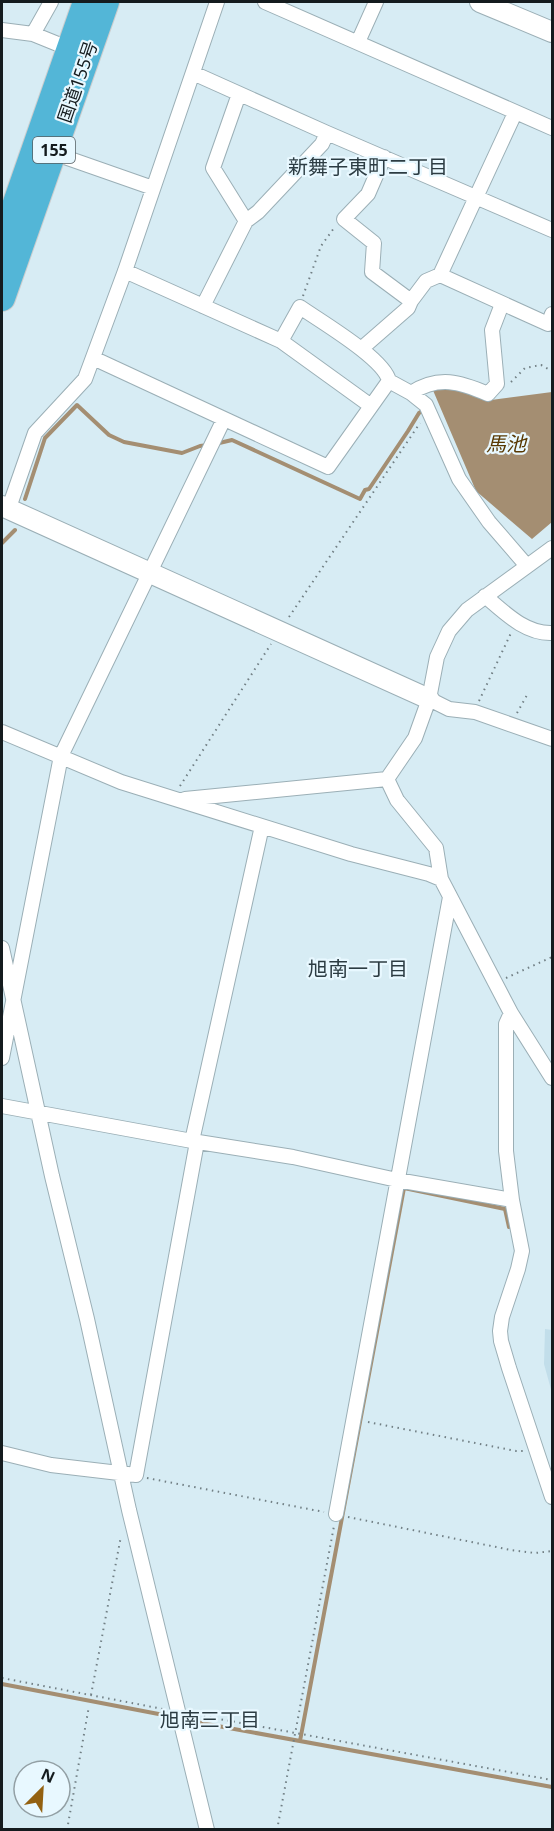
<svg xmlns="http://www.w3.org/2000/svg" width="554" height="1831" viewBox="0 0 554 1831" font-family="'Noto Sans','Noto Sans JP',sans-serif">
<rect width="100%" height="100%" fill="#d7ecf4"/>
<path fill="#c2deea" d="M545,1329L552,1330V1393L544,1364Z"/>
<path fill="#a48e72" d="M432,388L470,390L491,400L552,392V522L532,539L476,491Z"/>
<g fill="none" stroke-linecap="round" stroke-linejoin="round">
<path stroke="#a48e72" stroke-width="4" d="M215,444L232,440L360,499L365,490L369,489L408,431L419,413L424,410
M25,499L45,438L77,405L109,435L124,442L182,453L200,446L208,445
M2,543L15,530
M2,1684L169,1716
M185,1720L552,1787
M300,1741L404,1188L505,1209L509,1227"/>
<defs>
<path id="street" d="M265,2L552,128
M2,30L33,34L70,49
M33,34L51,2
M358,42L376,2
M193,73L327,133L552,230
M239,94L213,168L246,221
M515,113L440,275L548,324L552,314
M53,153L153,188
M384,157L368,194L344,219L374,243L372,272L411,301L426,281L440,275
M125,271L281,341L371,406
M203,306L246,221L258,212L322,144L327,133
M281,341L300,307C320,321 385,359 389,381
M361,349L408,308L411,301
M93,358L328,467L389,381L411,393L426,405L459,479L489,522L527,566
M411,393C439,375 460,382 488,394L497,384L492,330L502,304
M7,509L12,499L35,433L85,379L125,271L217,2
M485,596C504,612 525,634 552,633
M429,699L449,709L475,712L552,739
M2,732L121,782L351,854L429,874L441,879
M387,779L397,800L436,848L441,879L511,1013L552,1078
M387,779L415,738L429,699L437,657L449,631L467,610L552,548
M185,799L387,779
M2,948L52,1176L87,1319L129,1510L207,1830
M511,1013L506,1024V1151L512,1200L522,1251L518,1269L502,1317L500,1331L501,1341L509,1368L552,1497
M2,1058L61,756L224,419
M2,1106L192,1141L293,1157L397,1180L512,1200
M192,1141L262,826
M2,1453L51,1465L136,1475L197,1142
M336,1514L450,897"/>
<path id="secondary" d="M480,2L552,32
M2,506L429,699"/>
<path id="highway" d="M2,243L86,2
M2,298L106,2"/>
</defs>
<use href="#street" stroke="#9bafb6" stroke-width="16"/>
<use href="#secondary" stroke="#9bafb6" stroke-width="22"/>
<use href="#highway" stroke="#cbcdce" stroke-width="28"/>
<path stroke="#717f84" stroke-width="2" stroke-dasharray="1.5 4.5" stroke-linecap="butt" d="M303,296L321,246L334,228
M511,382L525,368L541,365L552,371
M289,617L420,423
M479,701L511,633
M517,713L527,695
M180,786L271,644
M506,978L552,957
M368,1422L516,1451H524
M147,1478L324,1512
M348,1517L511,1550L535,1553L552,1551
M2,1678L163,1709
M91,1695L121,1536
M192,1714L552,1780
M67,1830L89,1706
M277,1830L334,1526"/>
<use href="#street" stroke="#fff" stroke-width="14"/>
<use href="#secondary" stroke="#fff" stroke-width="20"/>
<use href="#highway" stroke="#53b6d7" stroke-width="26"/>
</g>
<g text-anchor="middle" stroke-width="4.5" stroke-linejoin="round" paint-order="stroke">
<rect fill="#e8f8ff" stroke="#545d62" stroke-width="1.5" x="33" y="137" width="42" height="26" rx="4.5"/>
<g font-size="16" font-weight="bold" fill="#141b1e">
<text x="54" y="156">155</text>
</g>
<g font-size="18" fill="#141b1e" stroke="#e8f8ff">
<text transform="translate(78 82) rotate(-71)" y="6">国道155号</text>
</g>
<g font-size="20" fill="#2c3c43" stroke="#e8f8ff">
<text x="368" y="174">新舞子東町二丁目</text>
<text x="358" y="976">旭南一丁目</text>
<text x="210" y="1727">旭南三丁目</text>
</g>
<g font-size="20" font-style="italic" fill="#583802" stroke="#e8f8ff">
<text x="506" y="451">馬池</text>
</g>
</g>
<rect width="554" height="1831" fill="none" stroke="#141b1e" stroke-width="6"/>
<g transform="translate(42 1789) rotate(24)"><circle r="28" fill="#e8f8ff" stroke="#93a0a5" stroke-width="1.5"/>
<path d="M0-4.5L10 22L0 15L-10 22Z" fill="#936111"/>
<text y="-9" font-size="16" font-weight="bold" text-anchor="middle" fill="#141b1e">N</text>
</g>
</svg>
